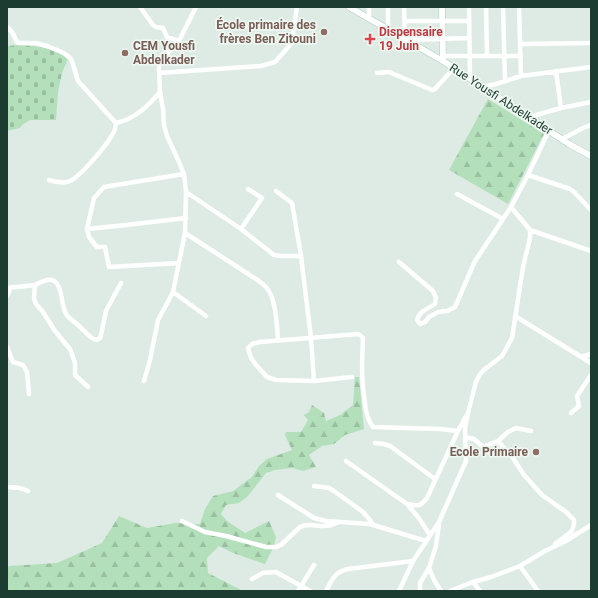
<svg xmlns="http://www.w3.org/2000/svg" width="598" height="598" viewBox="0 0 598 598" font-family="Roboto,sans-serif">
<defs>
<pattern id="forest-firs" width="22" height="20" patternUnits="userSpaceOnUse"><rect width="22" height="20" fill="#b4dfbb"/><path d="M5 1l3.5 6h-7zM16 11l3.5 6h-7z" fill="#9ac0a1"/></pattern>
<pattern id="cemetery-stones" width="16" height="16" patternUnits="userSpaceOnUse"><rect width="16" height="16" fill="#b4dfbb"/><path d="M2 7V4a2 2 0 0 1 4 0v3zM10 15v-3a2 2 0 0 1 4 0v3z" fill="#9ac0a1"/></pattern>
</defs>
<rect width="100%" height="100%" fill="#ddebe4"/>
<path fill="url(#forest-firs)" d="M488,99L544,134L508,204L449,170Z
M355,377H359L364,429L345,435L334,444L322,446L309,455L316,467L303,471L292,468L275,470L266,473L247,497L239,503L226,505L221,514L227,521L245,533L269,521L276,537L274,546L265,564L233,553L219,546L207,558L208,573L243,591H7V568L9,566L57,563L102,543L119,516L147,528L175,523L200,524L205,509L213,496L233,491L252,477L259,466L267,459L292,450L285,435L286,432H301L308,420L304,415L309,412L312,405L324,413L326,421L340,415L353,405Z"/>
<path fill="url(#cemetery-stones)" d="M18,45C38,46 52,47 68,59L62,73L58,92L56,120H30L22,125L20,128L7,131V46Z"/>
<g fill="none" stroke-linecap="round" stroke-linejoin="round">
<defs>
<path id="secondary" d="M349,7L443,61L483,87L569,144L591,156
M442,7L443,61"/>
</defs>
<use href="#secondary" stroke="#b0ccbf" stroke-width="7"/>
<path stroke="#fff" stroke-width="4.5" d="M140,7L153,25L156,27L163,28L167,37L179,41
M388,7V30
M404,7L405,39
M469,7L470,79
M486,7L487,56
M503,7L505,81
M519,7L521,76
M369,19V7
M405,21H469
M7,27C16,34 13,37 18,43H36L47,46L64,53L70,58L72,61L78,81L116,123C135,119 148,106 160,92
M406,40L469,38
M521,44L591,43
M443,56H521
M556,71L561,108
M159,73L261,66L275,62L290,45L293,33L297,7
M377,73L389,72L432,90L435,89L454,68
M483,87L496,84L521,76L591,67
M529,117L561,108L591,102
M562,139L583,128L591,125
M528,175L570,189L574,192L591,210
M49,180C55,182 64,184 70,181C81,176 111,141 115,129C115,129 116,123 116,123
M276,191L292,203L301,256L311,338L314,381
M186,192L241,229L274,255L282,256H301
M457,194L503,219
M87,229L94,198L104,187L184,174
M241,229L262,198L248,189
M530,230L591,251
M185,233L256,279C259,281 263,284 266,287C276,297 277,326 278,340
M399,262L433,291L436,298L435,304C428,309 419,311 417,320L420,324L425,322L429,317L438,312L447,311L455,307L475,261L511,207
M179,263L109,267L105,247H97L89,237L87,229L126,225L186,218
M35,285C39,283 43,281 47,280C64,277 60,305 66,314C70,320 78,324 82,329C87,333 90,339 97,340L100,338L101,335L106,311L121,283
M7,288L35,285L34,298L36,304L43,312L55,331L70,349L75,363V375L88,387
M173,292L206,316
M7,296L11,287
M515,316L591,363
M7,347L13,362L23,365L27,372L29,394
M581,357L591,354
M352,377L314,381L276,380L267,377L256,365L251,358L248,348L252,344L260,342L358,334L361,336L363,338C362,361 361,381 365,404C366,412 368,421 373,427L440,429L458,431
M144,381L150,360L158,320L173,292L185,233L186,192L184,174L179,162L167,136L164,125L163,109L160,92L159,70V65L161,61L180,39L196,7
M571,413L579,406L577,396L591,375
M465,437L474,439L483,447L498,441L508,432L516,428L531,431
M498,441L513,458L524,475L542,495L566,512L574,520V524L572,531L555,544
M375,443L384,444L390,446L435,479
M346,461L407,504L418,517L430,535
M314,486L329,488L334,491L363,512L370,520L373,525
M7,487L20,488L28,491
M278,495L314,518L326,521L370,524L426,541
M407,504C418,506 420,507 427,498L458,431L466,416
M182,521L205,532L226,536L266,547H276L281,545L300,527C307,523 315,526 323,526C329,526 333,525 339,522
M439,524L436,546L429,568L434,580L441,591
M520,566L538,591
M252,579L263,573L276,572L310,591
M473,582L480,591
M298,591L314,565
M326,591C333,579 333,573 348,569L413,561
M399,591L413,561L439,522L466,461L465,428L468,413L476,382L480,374L485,369L502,356L512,338L523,267L530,238V230L511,207L528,175L549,130
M420,591V583L429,568
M450,591L473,582L491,577L520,566L545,551L566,541L591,525"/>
<use href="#secondary" stroke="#fff" stroke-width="6"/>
</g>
<g fill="#8d6e63" stroke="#eef7f2" stroke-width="1.5">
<circle cx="324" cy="32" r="4"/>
<circle cx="125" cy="53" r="4"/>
<circle cx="536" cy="452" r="4"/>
</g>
<path fill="#e0444e" stroke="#eef7f2" stroke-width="1.5" d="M368 33h4v4h4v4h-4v4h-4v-4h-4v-4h4z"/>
<g text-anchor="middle" stroke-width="3.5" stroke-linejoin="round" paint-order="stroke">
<g font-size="12" font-weight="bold" fill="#785e54" stroke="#eef7f2" text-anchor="end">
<text x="316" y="29">École primaire des<tspan x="316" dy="14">frères Ben Zitouni</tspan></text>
<text x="133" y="50" text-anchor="start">CEM Yousfi<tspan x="133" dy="14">Abdelkader</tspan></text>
<text x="528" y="456">Ecole Primaire</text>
</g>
<g font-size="12" font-weight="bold" fill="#be3a42" stroke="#eef7f2" text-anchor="start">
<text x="379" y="36">Dispensaire<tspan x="379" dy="14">19 Juin</tspan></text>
</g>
<g font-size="12" fill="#1d3c31" stroke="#eef7f2">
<text transform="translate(501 99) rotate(33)" y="4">Rue Yousfi Abdelkader</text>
</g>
</g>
<rect width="598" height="598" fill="none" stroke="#1d3c31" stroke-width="16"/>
</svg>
